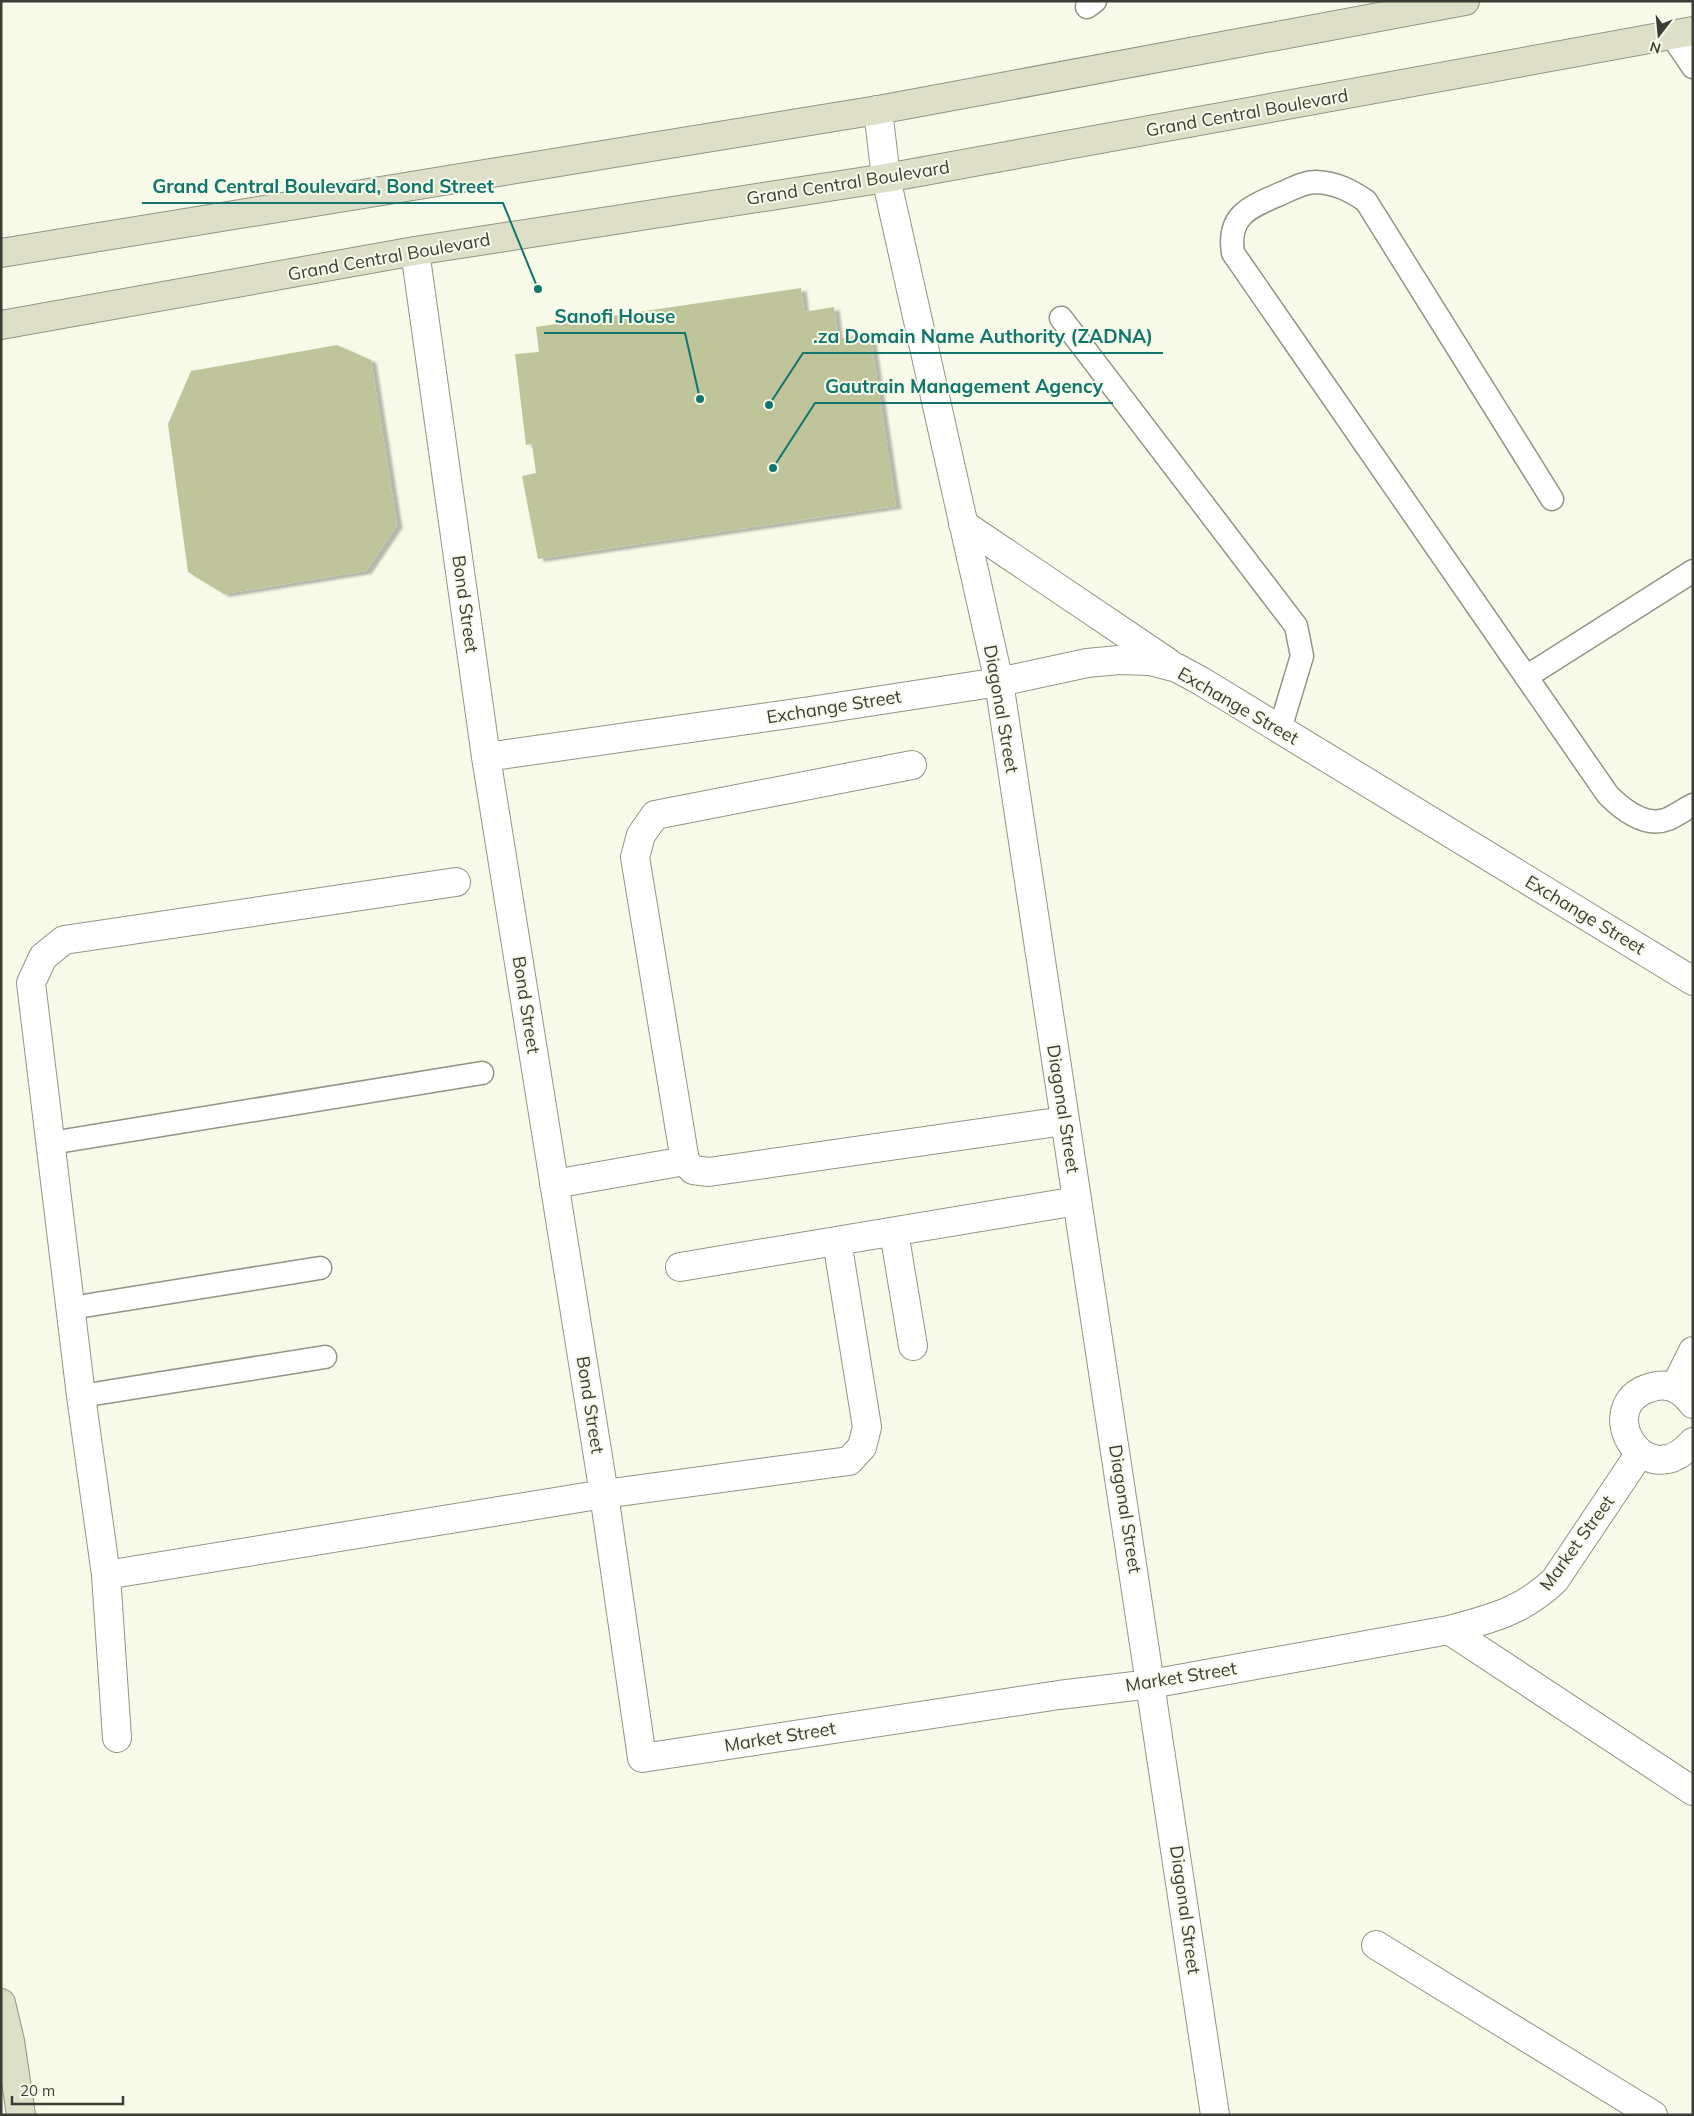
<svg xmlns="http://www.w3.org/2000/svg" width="1694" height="2116" viewBox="0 0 1694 2116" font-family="Mulish,sans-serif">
<defs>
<filter id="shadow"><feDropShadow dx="5.5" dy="3" stdDeviation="1" flood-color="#0004"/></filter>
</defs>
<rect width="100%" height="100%" fill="#f8fae9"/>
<path fill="#c0c49a" filter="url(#shadow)" d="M801,288L804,312L834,307L838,339L870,333L896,506L538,559L522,476L536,473L532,444L526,445L515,354L539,352L536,327Z
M337,345L371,360L397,525L366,571L224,594L188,572L168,424L191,371Z"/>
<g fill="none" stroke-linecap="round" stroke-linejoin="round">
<defs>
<path id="lane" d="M1087,7L1095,1
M1672,36L1693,67
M1061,318L1296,626L1302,656L1280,729
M1552,499L1366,201C1350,190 1336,183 1316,182C1303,182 1292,189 1280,194C1250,207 1227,215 1233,253L1608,795C1623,810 1646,828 1668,819C1677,815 1685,809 1693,805
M1526,677L1693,571
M51,1143L482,1073
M71,1308L320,1268
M81,1396L325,1357"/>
<path id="street" d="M878,110L886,178L999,682L1215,2115
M415,251L486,757L604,1494L642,1758L1059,1695L1151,1684L1449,1630C1491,1619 1523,1611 1555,1580L1640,1453
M963,524L1169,663
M486,757L810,711L999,682L1087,663L1119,660L1150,661L1177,668L1201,681L1693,981
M912,765L655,815L641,835L635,857L685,1161L693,1170L709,1172L1064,1121
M554,1184L685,1161
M894,1232L913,1346
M680,1267L1077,1201
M1675,1387L1693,1351
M1693,1404C1685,1393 1672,1383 1657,1386C1587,1399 1643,1500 1693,1442
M106,1575L604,1494L849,1461L862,1447L867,1427L837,1241
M1449,1630L1693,1791
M117,1738L106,1575L81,1396L31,983L43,957L64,940L456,882
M1376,1945L1653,2115"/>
<path id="secondary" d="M1,253L878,110L1465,1
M1,325L415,251L886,178L1693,31
M1,2003L10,2041L21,2115"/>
</defs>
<use href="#lane" stroke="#929384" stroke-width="25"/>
<use href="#street" stroke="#929384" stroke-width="30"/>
<use href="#secondary" stroke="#929384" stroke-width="30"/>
<use href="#lane" stroke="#fff" stroke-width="22"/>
<use href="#street" stroke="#fff" stroke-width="28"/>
<use href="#secondary" stroke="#dddfc9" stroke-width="28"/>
</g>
<g text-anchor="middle" stroke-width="4" stroke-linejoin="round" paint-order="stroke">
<g font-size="18" fill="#3c3c36" stroke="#f8fae9">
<text transform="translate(1247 113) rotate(-10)" y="6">Grand Central Boulevard</text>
<text transform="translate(848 183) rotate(-9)" y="6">Grand Central Boulevard</text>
<text transform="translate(389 257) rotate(-10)" y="6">Grand Central Boulevard</text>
<text transform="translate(465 604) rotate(82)" y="6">Bond Street</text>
<text transform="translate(1238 706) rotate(30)" y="6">Exchange Street</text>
<text transform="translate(834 707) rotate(-9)" y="6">Exchange Street</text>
<text transform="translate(1001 709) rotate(80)" y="6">Diagonal Street</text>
<text transform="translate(1585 915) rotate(31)" y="6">Exchange Street</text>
<text transform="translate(526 1005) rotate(81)" y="6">Bond Street</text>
<text transform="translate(1063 1109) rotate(81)" y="6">Diagonal Street</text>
<text transform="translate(590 1405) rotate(81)" y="6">Bond Street</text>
<text transform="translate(1125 1509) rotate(81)" y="6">Diagonal Street</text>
<text transform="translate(1577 1543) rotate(-54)" y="6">Market Street</text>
<text transform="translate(1181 1677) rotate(-9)" y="6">Market Street</text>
<text transform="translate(780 1737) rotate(-9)" y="6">Market Street</text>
<text transform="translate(1185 1910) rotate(82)" y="6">Diagonal Street</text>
</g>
</g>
<path fill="none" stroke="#0f766e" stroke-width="2" d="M538 289L503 203H142M700 399L685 333H544M769 405L803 353H1163M773 468L815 403H1113"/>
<g fill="#0f766e" stroke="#f8fae9" stroke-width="2">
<circle cx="538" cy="289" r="5"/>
<circle cx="700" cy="399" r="5"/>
<circle cx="769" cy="405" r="5"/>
<circle cx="773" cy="468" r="5"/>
</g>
<g font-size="19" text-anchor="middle" font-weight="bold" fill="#0f766e" stroke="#f8fae9" stroke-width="4" stroke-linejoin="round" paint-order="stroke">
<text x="323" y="193">Grand Central Boulevard, Bond Street</text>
<text x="615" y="323">Sanofi House</text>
<text x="983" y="343">.za Domain Name Authority (ZADNA)</text>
<text x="964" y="393">Gautrain Management Agency</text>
</g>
<rect width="1694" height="2116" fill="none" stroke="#3c3c36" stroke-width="5"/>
<g transform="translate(1659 35) rotate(196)" stroke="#f8fae9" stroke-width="4" paint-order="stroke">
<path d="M0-4L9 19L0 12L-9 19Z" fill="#3c3c36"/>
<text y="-8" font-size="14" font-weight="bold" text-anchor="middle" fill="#3c3c36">N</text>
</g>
<path d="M12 2096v8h111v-8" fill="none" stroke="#3c3c36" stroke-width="2.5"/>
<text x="20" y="2096" font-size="15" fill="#3c3c36" stroke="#f8fae9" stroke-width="4" paint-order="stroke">20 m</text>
</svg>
